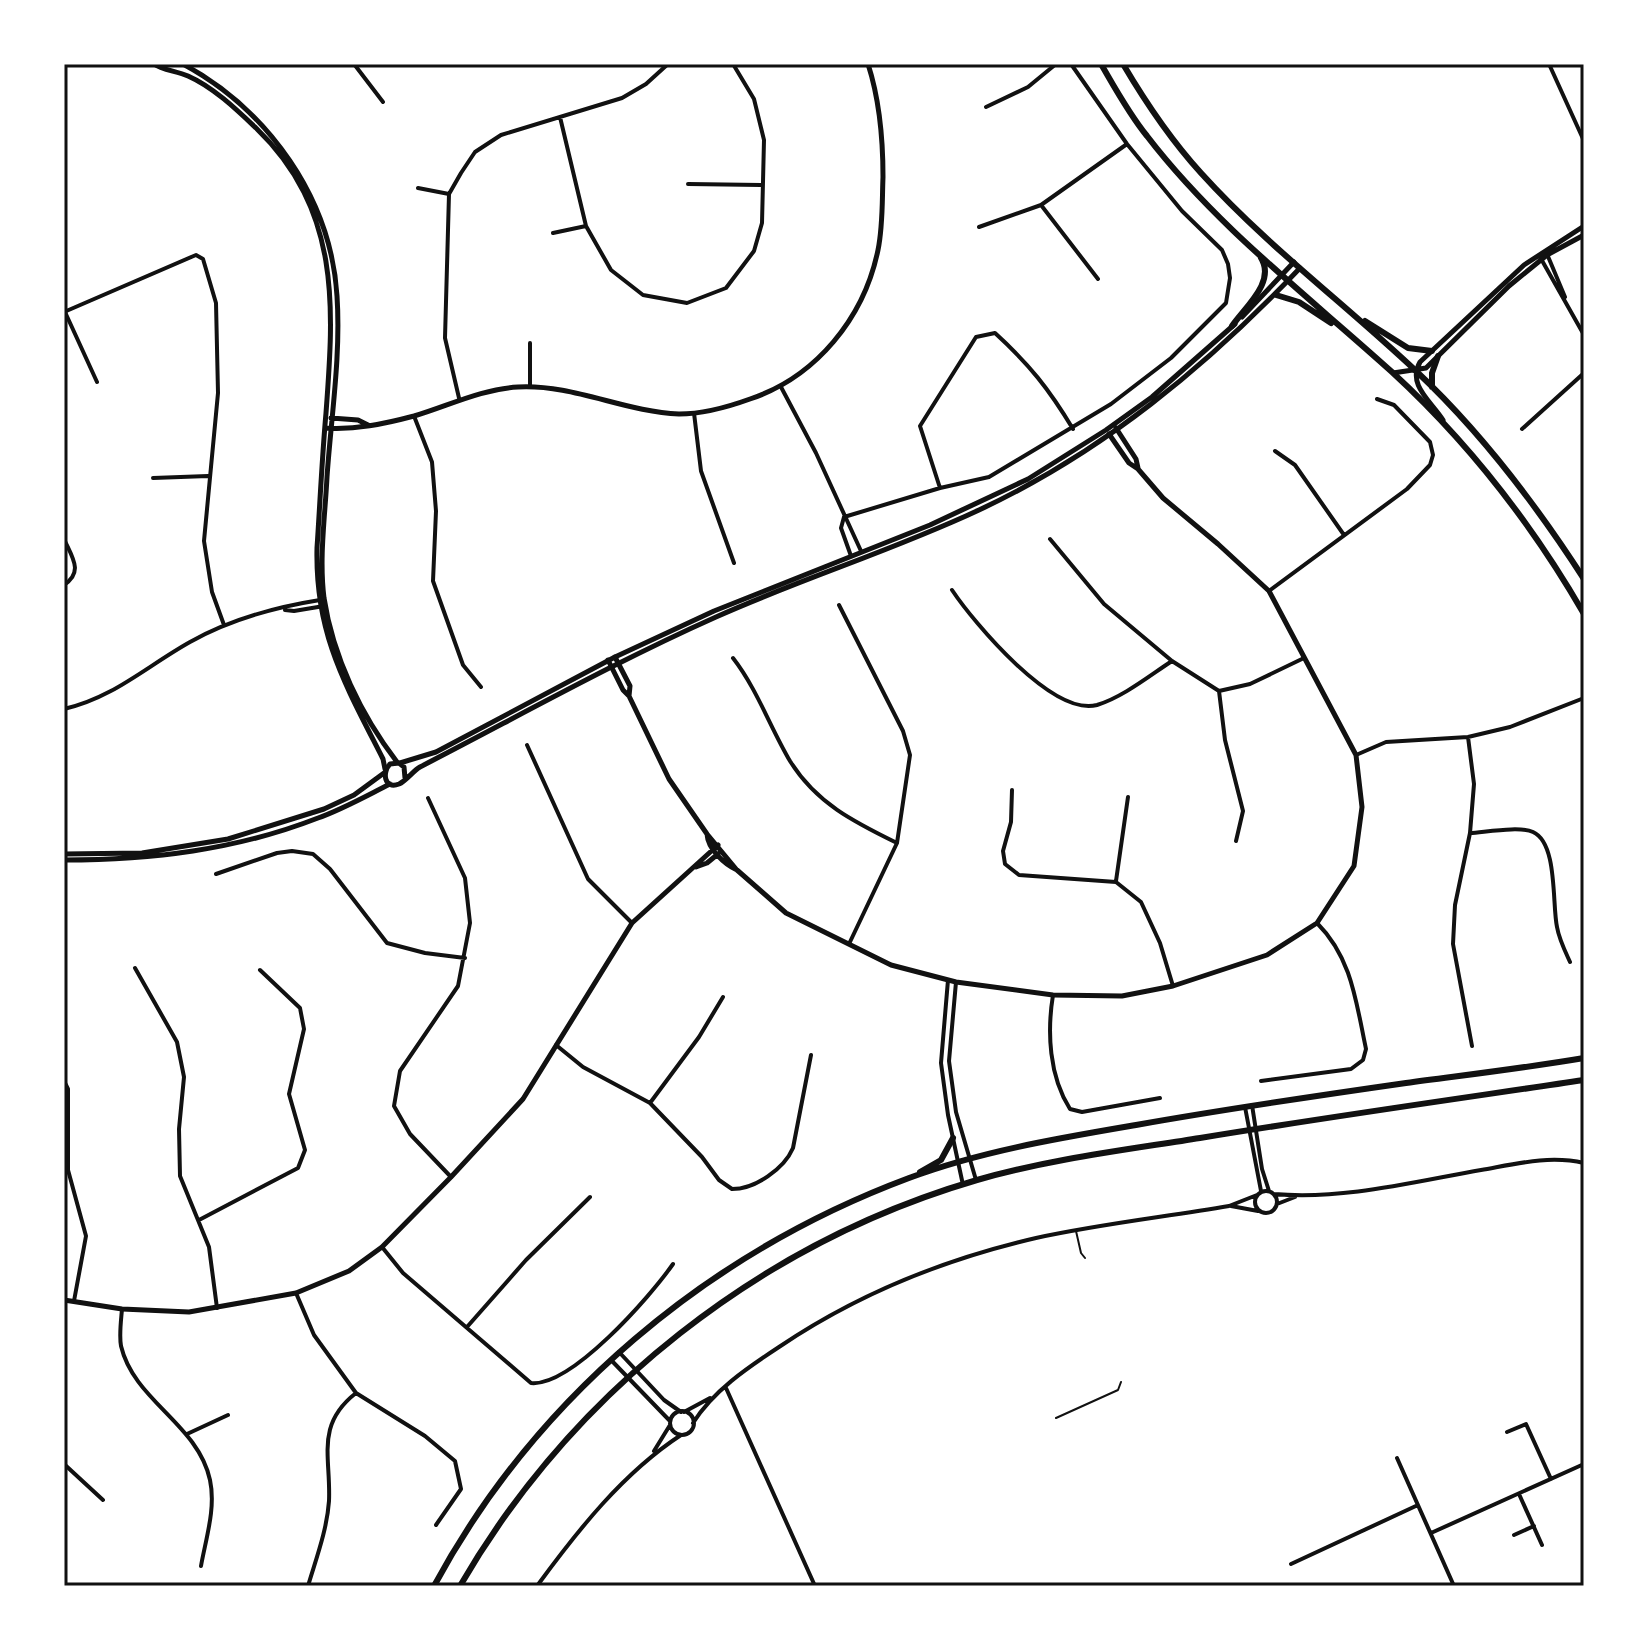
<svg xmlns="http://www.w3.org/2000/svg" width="1648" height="1650" viewBox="0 0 1648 1650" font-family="Arial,sans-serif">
<rect width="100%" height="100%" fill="#fff"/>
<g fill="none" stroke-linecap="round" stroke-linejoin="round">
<path stroke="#111" stroke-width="2" d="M1076,1231L1081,1253L1085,1258
M1056,1418L1118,1390L1121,1382"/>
<path stroke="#111" stroke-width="4" d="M354,64L383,102
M1549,64L1584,141
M986,107L1028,87L1056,64
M560,117L586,226L611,270L643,295L687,303L726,288L754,251L762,223L764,140L754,99L733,64
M688,184L761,185
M418,188L449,194
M1041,205L1098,279
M979,227L1041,205L1127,144
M553,233L586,226
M1547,254L1565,297
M1540,257L1584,335
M64,312L196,255L203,259L216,303L218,393L204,541L212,592L224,625
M65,312L97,382
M530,387V343
M781,387L816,453L861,551
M459,398L445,338L449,194L461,173L475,152L501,135L622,98L646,84L668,64
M694,413L701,471L734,563
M414,416L432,462L436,511L433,581L463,665L481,687
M1522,429L1584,373
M1275,451L1295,465L1344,535
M153,478L208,476
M940,488L920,426L976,337L995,333C1029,364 1049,389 1073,429
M844,517L940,488L989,477L1111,404L1171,358L1226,303L1230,278L1228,264L1222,250L1182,211L1127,144L1071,64
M844,517L841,528L851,556
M64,539C72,557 84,572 64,585
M1050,539L1104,604L1172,661L1219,691L1250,684L1304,658
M952,590C974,623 1053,717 1097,705C1123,697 1149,676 1172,661
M1269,591L1407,489L1430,465L1433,455L1430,442L1394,405L1377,399
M839,605L903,731L910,755L897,843L849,944
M285,610L294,611L324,606
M733,658C757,689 770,727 790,761C816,803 854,822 897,843
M1219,691L1225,740L1243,811L1236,841
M64,709C113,698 147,666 190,642C229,620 276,607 320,600
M1468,737L1474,784L1470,833L1455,905L1453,944L1472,1046
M527,745L588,879L632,923
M1356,755L1386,742L1468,737L1510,727L1584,698
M1012,790L1011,822L1003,851L1005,864L1019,875L1116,882L1141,902L1160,943L1173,986
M428,798L465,878L470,923L458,986L400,1071L394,1106L410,1134L451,1177
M1470,833C1486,832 1520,826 1533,832C1558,843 1552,905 1557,927C1559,939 1565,951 1570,962
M216,874L277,853L292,851L313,854L330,869L387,943L425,953L465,958
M1116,881L1128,797
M135,968L177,1042L184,1077L179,1129L180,1176L209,1247L217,1308
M948,980L941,1063L948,1115L963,1185
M956,982L949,1061L956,1112L976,1180
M1053,995C1047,1032 1049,1076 1070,1109L1082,1112L1160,1098
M556,1045L583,1067L650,1103L702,1157L719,1180L732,1189C755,1189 784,1169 793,1148L811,1055
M64,1081L68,1089V1170L86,1236L74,1301
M1261,1081L1351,1069L1363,1060L1366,1049C1356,1002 1352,958 1317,923
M650,1103L699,1037L723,997
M1252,1105L1262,1169L1269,1191
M1245,1107L1261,1191
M1255 1202a11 11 0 1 1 22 0a11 11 0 1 1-22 0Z
M1274,1194C1343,1200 1413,1182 1481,1170C1515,1164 1549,1155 1584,1163
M1277,1204L1295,1197
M1231,1206L1258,1211
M199,1220L298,1168L305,1150L289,1094L304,1029L300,1008L260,970
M382,1247L403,1273L531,1383C571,1387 650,1297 673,1264
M296,1293L314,1335L356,1393L425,1436L455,1461L461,1489L436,1525
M122,1309C121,1321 119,1335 121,1346C134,1401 198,1424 210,1480C216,1508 206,1538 201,1566
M467,1327L526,1260L590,1197
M619,1352L664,1400L681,1412
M612,1361L670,1421
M726,1388L815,1586
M670 1423a12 12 0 1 1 24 0a12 12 0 1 1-24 0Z
M684,1412L710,1398
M693,1423C713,1391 747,1368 779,1347C856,1295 945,1259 1036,1238C1100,1224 1165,1217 1229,1206L1257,1195
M1507,1432L1526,1424L1551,1479
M187,1434L228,1415
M654,1451L670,1425
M1397,1458L1454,1586
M64,1464L103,1500
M1519,1494L1542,1545
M1431,1533L1584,1464
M1514,1535L1534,1526
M1291,1564L1418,1505
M308,1586C316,1559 327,1530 329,1501C331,1457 315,1425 356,1393
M537,1586C578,1530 623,1473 681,1435"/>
<path stroke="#111" stroke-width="5" d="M154,64C162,70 177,71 188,76C213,87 236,109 256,128C341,210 334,306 326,413C322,458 320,503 317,548C315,634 345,684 383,759L385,769
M183,64C268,110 331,198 337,296C341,356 331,418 327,477C325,517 319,558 324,598C333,657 361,715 397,762
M1393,373L1426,368L1509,286L1547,255L1584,235
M331,418L358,420L368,425
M1443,420C1431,401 1407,385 1420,362L1524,265L1584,226
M325,428C355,430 384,424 414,416C448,406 481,389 518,387C573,384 625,412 679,414C703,414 728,407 750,399C816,377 864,318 878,250C883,226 882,201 883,177C883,138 880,101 868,64
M1116,428L1136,459L1138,468
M615,657L630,686L629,696
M608,660L623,690L629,696L669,779L707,834L736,869
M707,834C708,849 724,864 737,870L786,913L891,965L956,982L1053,995L1122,996L1173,986L1267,955L1317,923L1354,866L1362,807L1356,755L1269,591L1218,544L1163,498L1138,469L1129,463L1109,434
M696,867L707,863L718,854
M64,1300L122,1309L189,1312L296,1293L349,1271L382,1247L451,1177L523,1099L632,923L718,845"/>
<path stroke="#111" stroke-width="5" d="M1242,317L1294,262
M400,763L436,752L615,657L714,611L930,525L1028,479L1106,430L1152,397L1235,324
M405,778L404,767L399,763L390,764C382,772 384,790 399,784C406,781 413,771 420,767C519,716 615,662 716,617C803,578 894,550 979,510C1103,452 1207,366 1300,268
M64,854L142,853L228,839L324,809L354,795L384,773
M64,860C151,860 236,850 318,818C343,809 366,796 390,784"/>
<path stroke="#111" stroke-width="6" d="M1101,64C1115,88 1129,114 1147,136C1216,226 1308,296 1392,372C1468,442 1532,524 1584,614
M1123,64C1146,103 1170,139 1201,173C1266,245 1345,304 1416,371C1482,433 1535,503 1584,579
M1276,295L1299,302L1331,323
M1365,321L1408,348L1432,351
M1232,326C1245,307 1276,282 1261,258
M1432,387V373L1438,356"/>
<path stroke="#111" stroke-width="6" d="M920,1172L941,1160L953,1138
M434,1586C536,1397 708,1253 909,1178C981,1151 1060,1138 1136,1125C1226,1109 1315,1096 1406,1083C1465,1075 1525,1068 1584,1058
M460,1586C573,1391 761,1243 977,1180C1050,1159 1125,1150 1200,1138C1328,1117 1456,1099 1584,1080"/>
</g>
<rect width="1648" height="1650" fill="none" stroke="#ffffff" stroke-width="132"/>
<rect x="66" y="66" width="1516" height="1518" fill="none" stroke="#111" stroke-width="3"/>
</svg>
